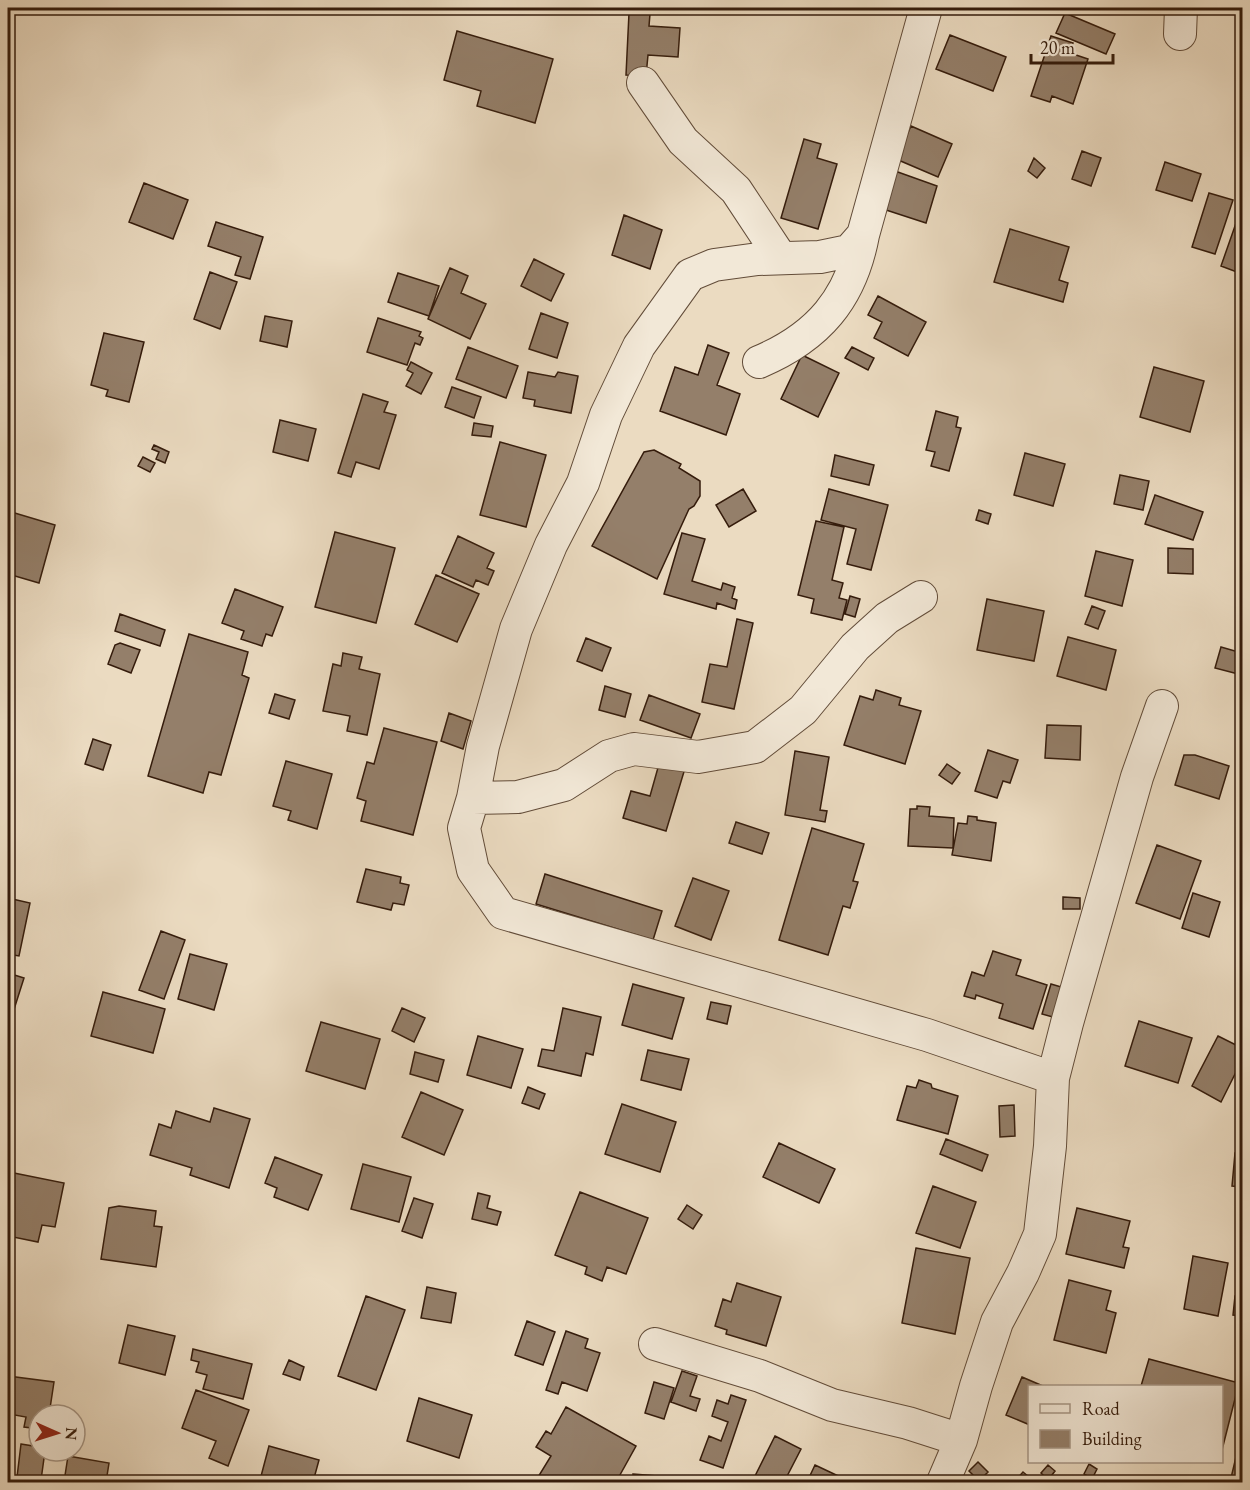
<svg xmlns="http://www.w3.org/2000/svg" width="1250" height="1490" viewBox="0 0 1250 1490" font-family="'EB Garamond',serif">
<rect width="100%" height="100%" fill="#ebdbc1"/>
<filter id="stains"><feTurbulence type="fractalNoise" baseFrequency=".00333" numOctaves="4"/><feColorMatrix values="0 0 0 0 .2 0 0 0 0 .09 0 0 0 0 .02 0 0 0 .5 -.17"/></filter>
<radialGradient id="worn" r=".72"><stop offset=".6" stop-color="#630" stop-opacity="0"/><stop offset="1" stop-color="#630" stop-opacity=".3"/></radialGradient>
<path fill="#947f6a" stroke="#351c0c" stroke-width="1.5" d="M629,13L650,14L649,26L680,28L678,57L648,55L646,76L626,75Z
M1065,13L1115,34L1106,54L1056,33Z
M457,31L553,59L535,123L477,106L481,91L444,80Z
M950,35L1006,57L993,91L936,69Z
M1051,36L1073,43L1070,53L1088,59L1073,104L1052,96L1050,102L1031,96Z
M911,126L952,144L938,177L896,159Z
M804,139L821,144L817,158L837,164L818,229L781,218Z
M1082,151L1101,158L1091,186L1072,179Z
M1034,158L1045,168L1037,178L1028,171Z
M1165,162L1201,174L1192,201L1156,190Z
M895,171L937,186L926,223L883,209Z
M144,183L188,200L173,239L129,222Z
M1209,193L1233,200L1215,254L1192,247Z
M1242,206V274L1221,266Z
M624,215L662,230L650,269L612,255Z
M216,222L263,237L250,279L235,275L241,257L208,246Z
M1010,229L1069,247L1059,280L1068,283L1063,302L994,282Z
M534,259L564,274L551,301L521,286Z
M450,268L468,276L461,293L486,304L470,339L428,319Z
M210,272L237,282L220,329L194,319Z
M398,273L439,286L429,316L388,302Z
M878,296L926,322L908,356L874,338L882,322L868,315Z
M541,313L568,323L557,358L529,349Z
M265,316L292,321L287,347L260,341Z
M378,318L421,332L419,336L423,338L420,345L415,343L407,365L367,352Z
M104,333L144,342L129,402L106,396L108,390L91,385Z
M708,345L729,353L717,385L740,394L726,435L660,411L675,367L698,375Z
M468,347L518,366L506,398L456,379Z
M852,347L874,358L868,370L845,358Z
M802,355L839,373L818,417L781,399Z
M411,362L432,373L421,394L406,386L413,373L407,370Z
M1154,367L1204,381L1190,432L1140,417Z
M528,372L555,377L558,372L578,376L571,413L534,406L535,400L523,398Z
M452,387L481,397L474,418L445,407Z
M363,394L388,402L384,412L396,415L379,469L356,462L351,477L338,473Z
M936,411L958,417L956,427L961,428L949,471L931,466L935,452L926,450Z
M280,420L316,429L308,461L273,452Z
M474,423L493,426L491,437L472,435Z
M500,442L546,455L526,527L480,515Z
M154,445L169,452L165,463L156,459L159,452L152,449Z
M654,450L681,464L679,468L700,481V496L694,506L689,509L657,579L592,546L644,452Z
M1025,453L1065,464L1053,506L1014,495Z
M835,455L874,465L869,485L831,476Z
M143,457L155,463L150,472L138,466Z
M1120,475L1149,481L1143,510L1114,504Z
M743,489L756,511L729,527L716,505Z
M829,489L888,505L871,570L847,564L856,529L821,520Z
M1155,495L1203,512L1193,540L1145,524Z
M979,510L991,514L988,524L976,520Z
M8,511L55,525L39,583L8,574Z
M816,521L844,527L832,580L843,583L839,598L847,600L842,620L811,613L814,599L798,595Z
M335,532L395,548L376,623L315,607Z
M682,533L705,539L692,581L721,590L723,583L735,587L732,598L737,600L735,609L717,603L716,609L664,594Z
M458,536L494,553L487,568L494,571L488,585L476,580L473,587L442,573Z
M1168,548L1193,549V574L1168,573Z
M1096,551L1133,560L1122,606L1085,596Z
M436,575L479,594L457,642L415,624Z
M235,589L283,607L272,636L266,634L262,646L241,639L244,631L222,623Z
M850,596L860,599L855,617L845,614Z
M987,599L1044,611L1034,661L977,650Z
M1092,606L1105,611L1098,629L1085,624Z
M120,614L165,630L160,646L115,631Z
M737,619L753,623L734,709L702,702L710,664L727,667Z
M189,634L248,652L242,675L249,678L221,775L209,772L203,793L148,776Z
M1068,637L1116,650L1106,690L1057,676Z
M586,638L611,648L602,671L577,661Z
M120,643L140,650L131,673L108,664L115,645Z
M1221,647L1242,653V675L1215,668Z
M343,653L362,657L359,669L380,674L367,735L347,731L350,716L323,711L333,664L341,666Z
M605,686L631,694L625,717L599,710Z
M876,690L901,698L899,705L921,711L905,764L844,745L860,696L873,700Z
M275,694L295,700L289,719L269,713Z
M649,695L700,714L691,738L640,720Z
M449,713L471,721L463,749L441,741Z
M1047,725L1081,726L1080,760L1045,758Z
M384,728L437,742L413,835L361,821L366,801L357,798L367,762L374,764Z
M93,739L111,745L103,770L85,764Z
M988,750L1018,760L1010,783L1003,781L997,798L975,791Z
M795,751L829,757L820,810L827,811L825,822L785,815Z
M1184,755H1195L1229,766L1219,799L1175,785Z
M661,757L686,765L666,831L623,818L631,791L650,796Z
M286,761L332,774L317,829L288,820L291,811L273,806Z
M947,764L960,773L952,784L939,775Z
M917,806L930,807L929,816L954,818L953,848L908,846L910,809H917Z
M968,816L977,817V820L996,823L991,861L952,855L958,823L967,824Z
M736,822L769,833L762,854L729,843Z
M812,828L864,844L853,881L858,882L850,908L843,906L828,955L779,940Z
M1157,845L1201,861L1180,919L1136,903Z
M366,869L401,877L400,883L409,885L404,905L393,903L391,910L357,902Z
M545,874L662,911L653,940L536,904Z
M693,878L729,891L711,940L675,926Z
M1193,893L1220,902L1209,937L1182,928Z
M1063,897L1080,898V909H1063Z
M8,898L30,903L19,956L8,954Z
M161,931L185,940L164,999L139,990Z
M993,951L1021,960L1016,975L1047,985L1033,1029L999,1018L1003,1004L976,995L975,999L964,996L972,972L984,976Z
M190,954L227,964L214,1010L178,999Z
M8,973L24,978L10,1022L8,1021Z
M633,984L684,998L672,1039L622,1025Z
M1051,984L1068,989L1060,1019L1042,1014Z
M103,992L165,1009L153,1053L91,1036Z
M711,1002L731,1006L727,1024L707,1019Z
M402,1008L425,1018L414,1042L392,1031Z
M563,1008L601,1017L593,1055L586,1053L581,1076L538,1066L542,1049L554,1051Z
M1139,1021L1192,1038L1178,1083L1125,1066Z
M321,1022L380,1039L365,1089L306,1071Z
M478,1036L523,1049L511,1088L467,1075Z
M1218,1036L1242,1048V1060L1221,1102L1192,1086Z
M648,1050L689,1059L681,1090L641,1080Z
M415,1052L444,1060L438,1082L410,1074Z
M919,1080L931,1084L932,1088L958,1096L948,1134L897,1120L907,1086L916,1088Z
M528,1087L545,1094L539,1109L522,1103Z
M421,1092L463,1110L444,1155L402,1137Z
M622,1104L676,1122L660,1172L605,1154Z
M1014,1105L1015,1136L1000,1137L999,1106Z
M214,1108L250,1119L229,1188L190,1175L192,1168L150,1155L159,1124L171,1128L176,1111L210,1122Z
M946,1139L988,1155L982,1171L940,1154Z
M779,1143L835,1169L819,1203L763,1177Z
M1235,1153L1242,1154V1187L1232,1186Z
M275,1157L322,1175L308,1210L274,1197L277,1188L265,1183Z
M363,1164L411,1177L399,1222L351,1209Z
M14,1173L64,1183L55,1227L42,1225L38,1242L8,1236V1203Z
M933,1186L976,1202L960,1248L916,1233Z
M580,1192L648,1218L626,1274L607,1267L602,1281L585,1274L587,1267L555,1255Z
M478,1193L490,1196L487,1208L501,1212L497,1225L472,1219Z
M414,1198L433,1204L422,1238L402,1231Z
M687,1205L702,1215L693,1229L678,1219Z
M119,1206L156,1211L154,1226L162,1227L156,1267L101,1259L109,1208Z
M1077,1208L1130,1221L1123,1247L1129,1248L1124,1268L1066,1254Z
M916,1248L970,1258L955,1334L902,1323Z
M1193,1256L1228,1263L1218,1316L1184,1309Z
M1069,1280L1111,1291L1106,1310L1116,1313L1106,1353L1054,1340Z
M737,1283L781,1297L766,1346L726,1334L727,1330L715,1326L723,1299L731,1302Z
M427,1287L456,1293L451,1323L421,1318Z
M366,1296L405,1310L376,1390L338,1376Z
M1235,1296L1242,1297V1316L1233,1315Z
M527,1321L555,1332L543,1365L515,1355Z
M128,1325L175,1336L165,1375L119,1363Z
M566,1331L588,1339L585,1348L600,1353L587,1391L562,1382L558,1394L546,1390Z
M193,1349L252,1364L243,1399L203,1389L207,1375L196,1372L199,1362L191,1360Z
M1149,1359L1239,1383L1222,1450V1386H1141Z
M289,1360L304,1367L300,1380L283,1374Z
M682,1371L697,1376L690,1396L700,1399L696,1411L671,1402Z
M8,1376L54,1382L49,1415H39V1429L24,1427L26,1417L9,1414L11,1400H8Z
M1022,1377L1043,1386H1030V1425L1006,1415Z
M654,1382L674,1388L664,1419L645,1413Z
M196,1390L249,1410L228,1466L209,1458L216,1441L182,1428Z
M731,1395L746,1400L723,1468L700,1460L709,1436L721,1441L728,1422L712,1416L717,1400L728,1404Z
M419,1398L472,1415L459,1458L407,1441Z
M566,1407L636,1446L616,1482H535L551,1456L536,1447L546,1431L551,1434Z
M1242,1432V1482H1230Z
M775,1436L801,1449L784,1482H752Z
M21,1444L39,1447V1451H45L41,1480L17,1477Z
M269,1446L319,1460L313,1482H270L260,1480Z
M68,1456L109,1463L106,1482H64Z
M978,1462L988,1472L979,1481L969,1471Z
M1089,1464L1097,1469L1092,1479L1084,1474Z
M815,1465L851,1482H807Z
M1048,1465L1055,1471L1048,1480L1041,1473Z
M1023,1472L1035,1482H1014Z
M633,1474L694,1479V1482H633Z"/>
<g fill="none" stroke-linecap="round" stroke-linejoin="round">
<defs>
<path id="minor" d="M926,8L863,235L849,251L820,257L758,259L714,265L690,275L639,346L606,415L583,483L551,545L516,629L483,746L473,798L464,828L473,870L503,913L927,1035L1053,1078L1050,1146L1040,1234L1023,1273L997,1322L976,1386L961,1440L943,1482
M1180,34L1181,8
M643,83L683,141L736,190L781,258
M759,362C818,337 851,299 863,235
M473,798L518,797L564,785L609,756L634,749L698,757L755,747L803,710L855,647L887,618L921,597
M1053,1078L1067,1023L1137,777L1162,706
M655,1344L760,1376L832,1405L908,1423L961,1440"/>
</defs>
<use href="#minor" stroke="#624c39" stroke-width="34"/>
<use href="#minor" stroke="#f2e8d7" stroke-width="32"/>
</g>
<rect width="1250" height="1490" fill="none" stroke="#ebdbc1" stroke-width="30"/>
<rect x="9" y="9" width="1232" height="1472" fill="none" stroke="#351c0c" stroke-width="3"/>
<rect x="15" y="15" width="1220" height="1460" fill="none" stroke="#351c0c" stroke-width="1.5"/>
<rect x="1028" y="1385" width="195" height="78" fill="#f2e8d7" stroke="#a69686" stroke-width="1.5"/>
<rect x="1040" y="1404" width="30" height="9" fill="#f2e8d7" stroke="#a69686" stroke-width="1.5"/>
<text x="1082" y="1415" font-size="18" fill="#351c0c">Road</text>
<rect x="1040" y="1430" width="30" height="18" fill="#947f6a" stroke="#a69686" stroke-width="1.5"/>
<text x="1082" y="1445" font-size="18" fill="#351c0c">Building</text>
<g transform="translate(57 1433) rotate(93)"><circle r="28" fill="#f2e8d7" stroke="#a69686" stroke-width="1.5"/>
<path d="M0-4.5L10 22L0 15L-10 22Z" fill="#8f2418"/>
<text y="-9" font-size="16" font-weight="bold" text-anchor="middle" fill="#351c0c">N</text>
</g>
<path d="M1031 54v9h82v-9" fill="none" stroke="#351c0c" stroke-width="3"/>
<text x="1040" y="54" font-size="18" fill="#351c0c" stroke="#f2e8d7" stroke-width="4.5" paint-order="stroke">20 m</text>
<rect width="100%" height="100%" filter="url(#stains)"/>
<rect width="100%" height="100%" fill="url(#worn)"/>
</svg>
